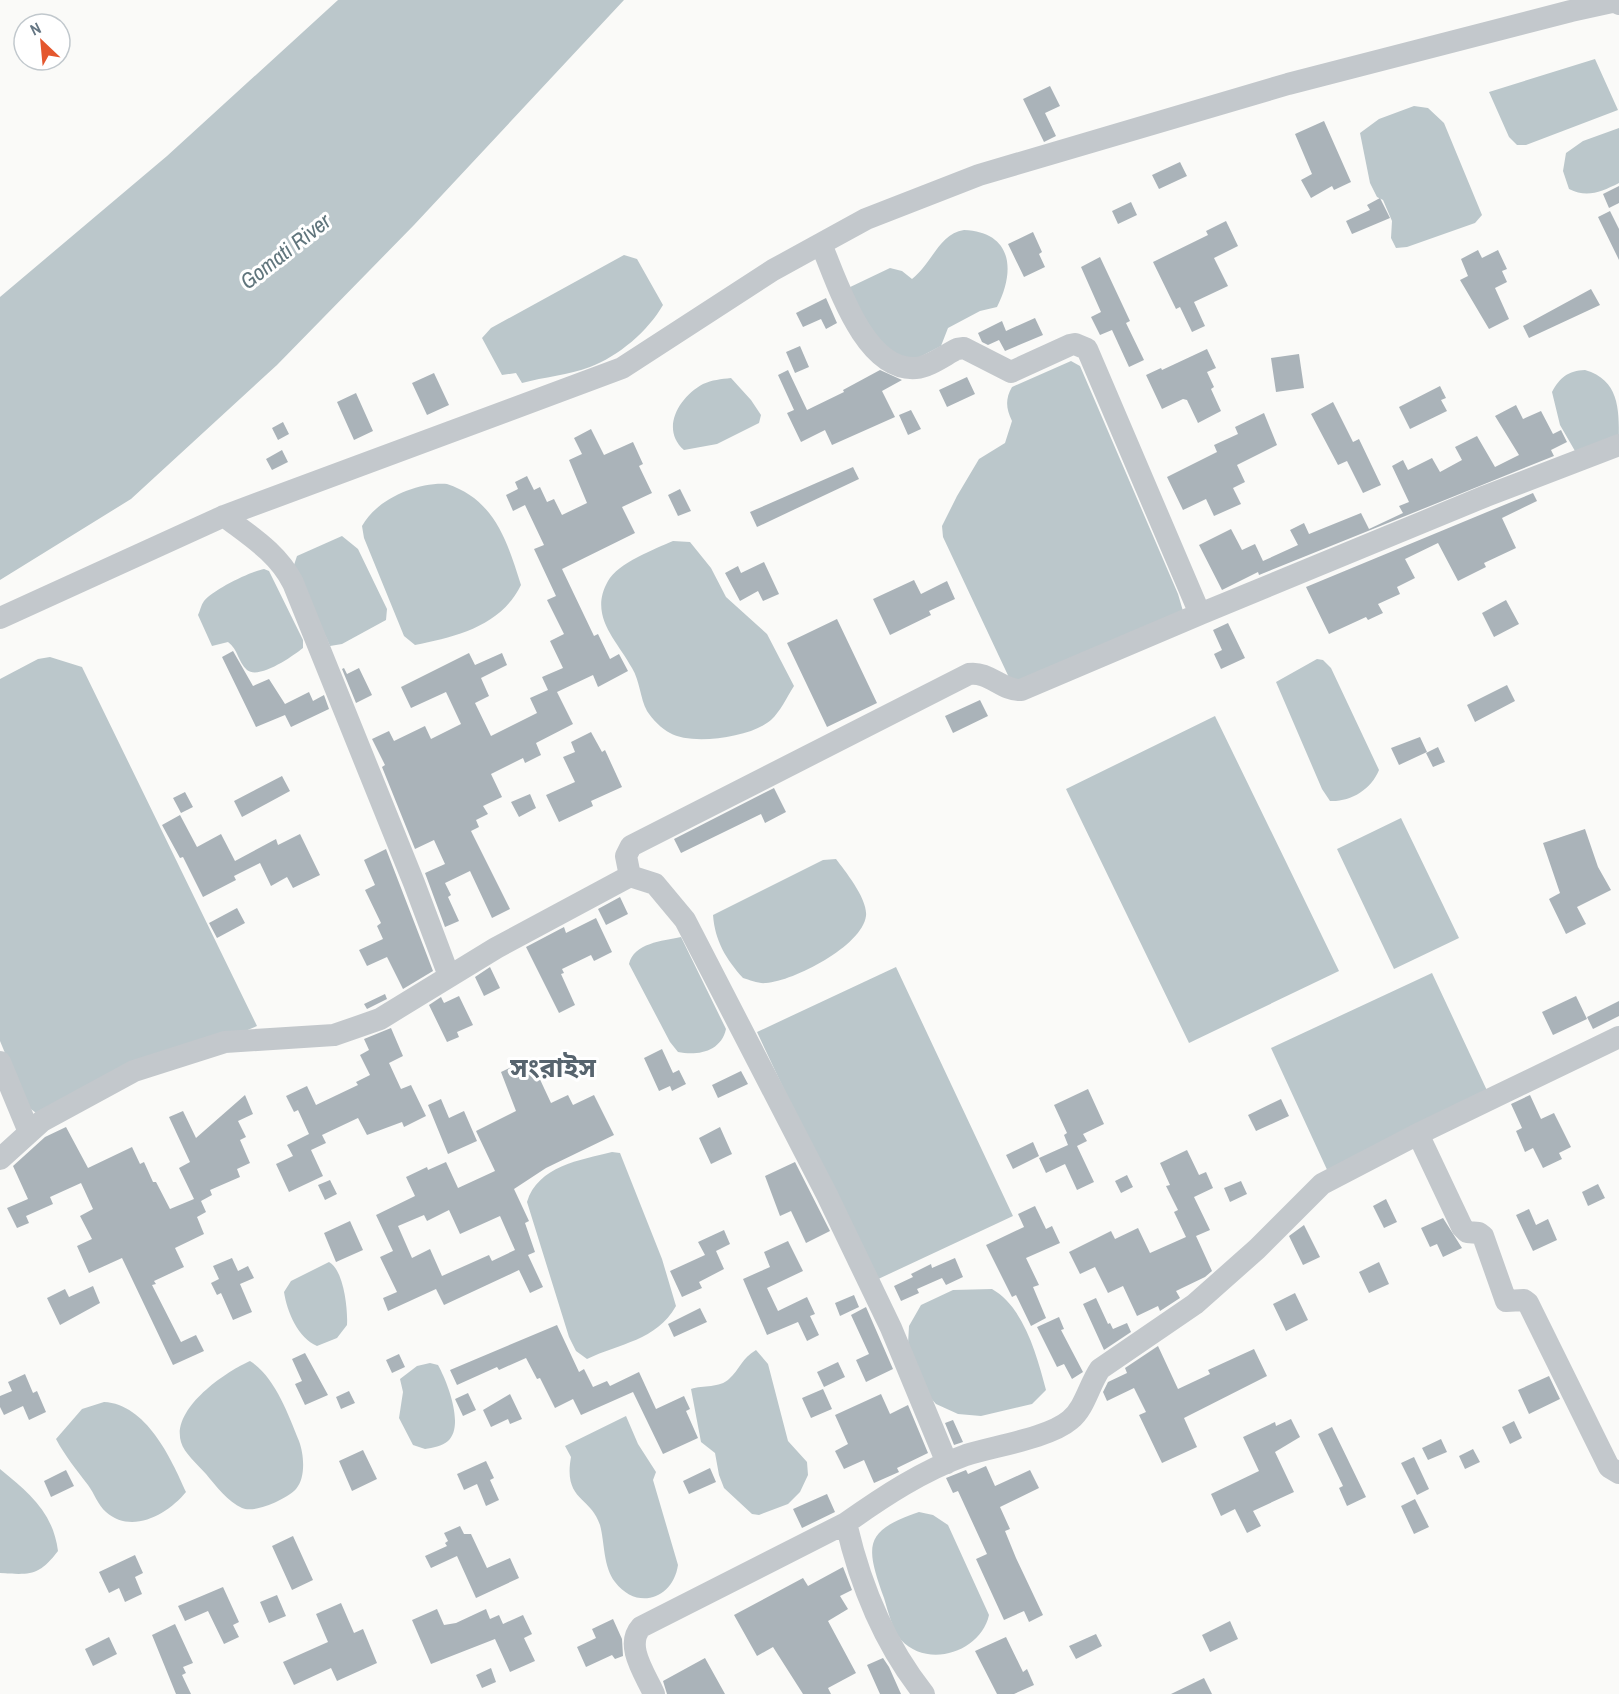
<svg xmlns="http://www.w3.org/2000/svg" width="1619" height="1694" viewBox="0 0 1619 1694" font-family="'Archivo Narrow','Noto Sans Bengali',sans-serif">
<rect width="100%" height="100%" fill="#fafaf8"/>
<path fill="#bbc7cb" d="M338,0H624L414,225L277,365L131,499L0,580V297L167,156Z
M1595,59L1618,110L1526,145H1517L1509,137L1489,92Z
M1414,106L1428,108L1444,123L1482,215L1475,223L1407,247L1396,248L1391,238L1392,221L1383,200L1377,197L1370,183L1360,133L1379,119Z
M1619,128V183C1601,192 1587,198 1569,189L1563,171L1566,153L1583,141Z
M964,230C1012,232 1016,270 997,307L980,311L948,328L941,346L914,360L887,353L846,289L890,268L902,271L912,279C933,262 939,234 964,230Z
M624,255L637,259L663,305C648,331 619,356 590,367C569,375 544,377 522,383L516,373L502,375L482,338L491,328Z
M1071,361L1080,366L1178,594L1183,611L1013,686L943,537L942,526L957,496L979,459L1005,443L1012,421C1006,409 1005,399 1012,387Z
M1585,370C1619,380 1619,408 1619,439L1575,451L1560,425L1552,392C1560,377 1568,371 1585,370Z
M731,378L751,400L761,415L759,423L717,444L684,450C660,429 679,397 703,384C712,380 721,379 731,378Z
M447,484C495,500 507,541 521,585C501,626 456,637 415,645L404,636L364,538L362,526C377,499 417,482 447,484Z
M342,536L358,549L387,609L386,620L342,644L330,646L294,565L297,556Z
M673,541L690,542L711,568L726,597L767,634L794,686C787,697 780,712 771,720C752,737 692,746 670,733C662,729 652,719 647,711C640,698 640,681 632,668C617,640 588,616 608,581C618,563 655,549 673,541Z
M264,569L269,571L303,640V648C293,656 259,680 247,670C238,662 238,649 228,642L212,646L198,615C200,611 201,605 204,601C213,590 249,572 264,569Z
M50,657L82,667L257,1026L40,1116L27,1106L0,1041V679L38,659Z
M1317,659L1323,660L1331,668L1379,770C1371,790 1350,802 1330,801L1322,789L1276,682Z
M1215,716L1339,971L1189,1043L1066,789Z
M1401,818L1459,938L1394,969L1337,849Z
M836,859C845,871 868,899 866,916C862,946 794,981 766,983C759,984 750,980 743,978C726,959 715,941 713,915L823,860Z
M681,937L726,1029C721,1052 697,1056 678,1052L670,1042L629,964C634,943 662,941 681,937Z
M896,967L1013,1216L874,1281L757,1032Z
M1432,973L1491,1099L1329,1174L1271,1048Z
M612,1152L620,1153L662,1259L676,1306C656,1341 620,1343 587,1359L576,1351L569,1337L527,1202C538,1166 580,1160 612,1152Z
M329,1262C344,1270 348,1310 347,1325L337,1338L317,1346C298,1338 287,1312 284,1292L291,1281Z
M992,1289C1024,1307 1037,1356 1046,1390L1032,1404L981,1416L958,1414L936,1404L928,1395L908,1344L909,1326L921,1305L953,1290Z
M756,1350L768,1364L788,1441L807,1462L808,1475L800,1492L788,1504L759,1515L752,1514L724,1488L719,1475L715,1453L701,1442L691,1389C703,1385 720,1388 729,1379C740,1369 742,1358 756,1350Z
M250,1361C275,1377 288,1414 299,1441C304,1454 306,1478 296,1489C287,1499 254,1514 242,1508C228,1502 216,1486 206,1474C198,1465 184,1453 181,1442C171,1409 225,1372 250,1361Z
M430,1363L438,1365C447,1381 465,1426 448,1441C442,1446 433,1448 425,1449L413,1445L399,1418L403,1392L400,1379L417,1366Z
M104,1402C146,1404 171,1458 186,1492C168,1514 132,1535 106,1512C98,1505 94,1493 88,1485C76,1469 65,1456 56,1439L82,1409Z
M626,1416L638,1444L656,1472L653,1480L678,1565C673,1599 637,1611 615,1582C603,1566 605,1544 600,1525C591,1496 563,1501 571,1457L565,1446Z
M0,1469C29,1493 53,1512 58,1551C39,1576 30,1575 0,1573Z
M919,1512L933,1515L948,1525L989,1615C981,1652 928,1669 901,1640C892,1629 888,1611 884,1598C866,1547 862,1531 919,1512Z"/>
<path fill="#aab3b9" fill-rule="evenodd" d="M1050,86L1060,106L1045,113L1056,136L1044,142L1023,99Z
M1324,121L1351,182L1334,190L1332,186L1311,198L1301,180L1312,174L1295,134Z
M1180,162L1187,176L1159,189L1152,175Z
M1619,186V203L1609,208L1603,194Z
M1380,198L1390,218L1352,234L1346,221L1370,210L1367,205Z
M1131,202L1137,215L1118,224L1112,211Z
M1610,211L1619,229V260L1598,217Z
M1226,221L1238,246L1214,258L1228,286L1194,302L1205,326L1192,332L1180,307L1176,309L1153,262L1208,235L1206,231Z
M1033,232L1042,252L1039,254L1045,267L1024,277L1008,244Z
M1478,250L1482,258L1498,250L1507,269L1502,271L1507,282L1495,288L1509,319L1489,329L1460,280L1468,276L1461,259Z
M1100,257L1130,321L1126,323L1144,360L1129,367L1112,330L1100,335L1091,317L1101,312L1081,267Z
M1591,289L1600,305L1529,338L1523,326Z
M826,298L837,323L826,329L821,319L803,327L796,313Z
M1035,318L1043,335L1005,351L999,340L988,345L982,342L978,333L1002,321L1006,331Z
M800,346L809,367L795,373L786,352Z
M1207,349L1216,368L1207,372L1214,387L1211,389L1221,411L1198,423L1187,400L1183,399L1162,409L1146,375L1161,368L1162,370Z
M1299,354L1304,388L1276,392L1271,358Z
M788,370L807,410L844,392L843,390L880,370L902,380L882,391L895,417L832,445L825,430L801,442L787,413L794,410L778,375Z
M434,373L449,405L427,415L412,383Z
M967,377L975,394L947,407L939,390Z
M1440,386L1446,398L1441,400L1447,411L1410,429L1399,407Z
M356,393L373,431L354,440L337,402Z
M1333,402L1353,442L1359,439L1381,485L1363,493L1347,461L1338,465L1311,414Z
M1516,405L1523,419L1541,411L1553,434L1561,430L1567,442L1551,450L1554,456L1259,575L1258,572L1222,590L1199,545L1231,529L1242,550L1255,544L1263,561L1298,545L1290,530L1304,523L1309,534L1361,513L1369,529L1403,513L1399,506L1409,502L1392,466L1403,460L1408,470L1432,458L1440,472L1462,460L1455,447L1477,436L1495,467L1519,455L1495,416Z
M911,410L921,429L908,435L899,415Z
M1264,413L1277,445L1237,465L1245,482L1233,488L1241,504L1214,516L1206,499L1183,510L1167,477L1217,452L1214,445L1238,434L1235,427Z
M283,422L289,434L278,440L272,428Z
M591,429L604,455L633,442L643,464L639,466L652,493L622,507L635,533L562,569L594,636L598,634L610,659L619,654L628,671L598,687L593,675L557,692L573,724L536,743L541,755L525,763L523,758L491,774L502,797L483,806L488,814L476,820L479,827L471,831L510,909L492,918L470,871L445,883L451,895L448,897L459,921L445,927L425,873L445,864L434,840L415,849L382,767L385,765L372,739L389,731L394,741L425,726L431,739L461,724L446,692L411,708L401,687L469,653L475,665L502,653L507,665L481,678L489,696L475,703L491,736L537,713L530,698L548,690L542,677L563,668L550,641L564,634L547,600L556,596L534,549L544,545L525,505L513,511L506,495L518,489L515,482L527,476L534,490L540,487L547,502L554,499L562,515L587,503L569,460L582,454L574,438Z
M282,450L288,462L272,470L266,459Z
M853,467L859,479L757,527L750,512Z
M680,489L691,511L678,516L668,495Z
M1533,493L1537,501L1502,518L1516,548L1484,563L1486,567L1458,581L1438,543L1405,559L1415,578L1397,587L1400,594L1378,604L1383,613L1368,620L1366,617L1329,634L1306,587Z
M764,562L779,594L763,601L758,591L740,601L725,573L738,566L741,573Z
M914,580L921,594L947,581L955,599L929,611L931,615L890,635L873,599Z
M1506,600L1519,624L1494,637L1482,613Z
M837,619L877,703L827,727L787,643Z
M1228,623L1245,658L1221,669L1214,654L1222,650L1213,630Z
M233,651L253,686L269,679L285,704L309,692L313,701L324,695L329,709L291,727L285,715L256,727L222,657Z
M344,668L347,674L359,668L372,695L356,703L342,669Z
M1507,685L1515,701L1475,722L1467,705Z
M980,700L988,716L953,733L945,716Z
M591,732L602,752L605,750L622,787L591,801L593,806L559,822L546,795L575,782L563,757L575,752L571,742Z
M1420,737L1427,752L1399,765L1391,748Z
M1438,747L1445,762L1433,767L1426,753Z
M282,776L290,791L242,817L234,801Z
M774,788L786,812L765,823L761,814L681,853L674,839Z
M185,792L193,807L181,813L173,798Z
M530,794L536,808L519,817L511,802Z
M180,815L197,847L221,834L235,861L276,839L278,845L300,834L320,875L293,888L287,877L271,886L260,863L234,876L236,880L203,897L183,857L180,858L162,825Z
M1585,829L1598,867L1611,890L1577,907L1586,924L1566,934L1549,899L1560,893L1543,843Z
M386,849L433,971L403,989L387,957L367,966L359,950L383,939L377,926L381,923L365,890L375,885L364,860Z
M620,897L628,914L606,925L598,909Z
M237,908L245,923L217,938L209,923Z
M596,918L612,952L594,961L591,955L562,969L564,973L561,974L575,1005L559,1013L526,947L564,927L566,933Z
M490,967L500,988L484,996L475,977Z
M385,994L387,999L367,1009L364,1004Z
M459,996L473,1025L457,1032L459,1037L447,1042L429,1005L441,997L444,1003Z
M1576,996L1587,1019L1553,1035L1542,1012Z
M1619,1001V1016L1593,1029L1587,1017Z
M391,1028L403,1056L389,1063L401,1089L411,1085L426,1116L404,1127L402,1122L367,1135L358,1118L322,1135L326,1143L311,1150L323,1176L289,1192L276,1164L293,1156L287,1145L309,1134L298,1110L294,1112L286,1096L307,1086L316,1105L358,1085L356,1082L370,1075L360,1055L369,1050L364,1039Z
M662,1049L673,1073L679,1070L686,1084L672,1091L670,1086L659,1091L644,1058Z
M530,1058L551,1103L568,1095L573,1105L594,1095L614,1135L546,1168L514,1189L529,1221L525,1223L535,1252L528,1255L543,1287L530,1293L519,1270L444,1305L436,1289L388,1311L383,1298L397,1292L380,1257L393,1251L376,1215L415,1196L406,1177L427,1167L428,1170L446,1162L458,1188L495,1171L476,1131L516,1111L501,1072ZM449,1210L460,1234L500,1216L515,1250L492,1261L489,1255L442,1276L430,1249L412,1258L398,1226L424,1215L427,1221Z
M741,1071L748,1084L718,1098L712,1085Z
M1088,1089L1104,1124L1083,1134L1087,1141L1077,1146L1094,1182L1077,1190L1065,1164L1046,1173L1039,1158L1068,1145L1064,1135L1067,1133L1054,1105Z
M245,1095L253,1114L238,1121L246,1137L240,1140L250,1163L237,1169L240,1177L210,1190L212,1195L201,1201L206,1212L197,1217L204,1234L175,1248L184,1267L154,1281L156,1284L152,1285L181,1342L196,1335L204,1351L173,1365L122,1258L89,1273L77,1246L92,1239L80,1216L93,1209L81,1183L50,1197L53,1204L26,1216L29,1223L17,1228L7,1208L28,1199L13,1166L45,1137L66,1127L88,1168L132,1147L140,1164L144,1162L153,1182H156L170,1209L194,1199L179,1168L190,1162L169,1117L183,1111L196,1138Z
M1530,1095L1541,1119L1554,1113L1571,1147L1559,1153L1562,1159L1543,1168L1533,1148L1525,1152L1516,1131L1522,1128L1511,1104Z
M441,1099L449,1118L464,1111L477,1141L448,1154L428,1105Z
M1281,1099L1289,1116L1256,1131L1248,1115Z
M720,1127L732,1154L711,1164L699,1138Z
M1033,1142L1039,1156L1013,1169L1006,1155Z
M1187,1150L1199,1175L1206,1172L1213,1188L1194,1197L1210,1230L1196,1236L1212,1271L1205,1277L1176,1291L1180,1298L1160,1311L1158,1306L1137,1316L1123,1286L1108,1293L1095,1267L1080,1274L1069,1252L1111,1231L1115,1239L1138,1228L1150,1253L1186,1237L1174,1212L1178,1210L1166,1186L1170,1185L1160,1163Z
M795,1162L830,1231L806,1243L791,1211L780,1216L765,1176Z
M1127,1175L1133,1187L1121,1193L1115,1181Z
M330,1180L337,1194L325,1200L318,1185Z
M1241,1181L1247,1194L1230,1202L1224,1188Z
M1598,1184L1605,1198L1588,1206L1582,1192Z
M1386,1199L1397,1222L1384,1228L1373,1206Z
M1035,1206L1046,1229L1052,1226L1060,1243L1026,1258L1039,1285L1033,1287L1046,1318L1031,1326L1016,1295L1012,1297L986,1245L1024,1227L1018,1214Z
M1529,1209L1536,1225L1548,1219L1557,1240L1533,1251L1516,1215Z
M1443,1218L1462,1248L1443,1257L1437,1244L1430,1247L1421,1228Z
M350,1221L363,1250L336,1262L324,1233Z
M1304,1225L1320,1257L1303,1265L1289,1236Z
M724,1230L730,1244L716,1251L724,1269L699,1282L702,1288L682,1297L670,1271L705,1255L698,1242Z
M788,1241L803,1271L767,1288L778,1311L807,1297L815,1314L810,1316L819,1335L807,1341L798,1322L767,1335L743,1279L770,1267L764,1252Z
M232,1258L238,1271L248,1266L254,1278L240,1284L252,1312L233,1320L221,1293L217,1295L211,1283L219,1279L213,1266Z
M955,1258L963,1277L946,1285L942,1278L917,1289L919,1293L901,1301L894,1286L913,1277L911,1274L931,1264L932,1268Z
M1379,1262L1389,1284L1369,1293L1359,1272Z
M93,1286L100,1303L60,1325L47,1298L65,1289L69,1297Z
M1295,1293L1308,1320L1286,1331L1273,1304Z
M854,1295L859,1307L840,1316L835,1303Z
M1096,1298L1108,1324L1110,1323L1113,1329L1127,1323L1131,1332L1104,1350L1083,1304Z
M866,1307L893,1369L866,1382L856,1360L869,1354L851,1315Z
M700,1308L707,1322L674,1337L668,1324Z
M1059,1317L1064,1329L1061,1330L1083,1372L1072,1379L1064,1364L1057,1367L1037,1327Z
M557,1325L579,1372L584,1369L593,1387L607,1381L610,1386L639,1372L656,1409L684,1396L690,1409L686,1411L698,1438L663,1454L633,1392L581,1415L573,1399L555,1408L540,1378L537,1379L526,1358L499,1370L497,1367L457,1385L450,1370Z
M1158,1346L1178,1389L1210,1374L1208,1370L1254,1349L1267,1376L1184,1418L1197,1447L1162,1463L1139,1415L1146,1412L1134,1388L1107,1401L1103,1392L1108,1382L1127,1373L1125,1368Z
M305,1353L328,1395L305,1405L295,1384L302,1381L292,1359Z
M399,1354L405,1367L392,1373L386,1360Z
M838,1362L845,1377L824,1387L817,1372Z
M25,1374L33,1393L37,1391L46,1412L29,1420L23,1406L4,1415L0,1407V1396L12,1391L8,1382Z
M1549,1376L1560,1399L1529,1414L1518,1390Z
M823,1389L832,1409L811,1418L802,1398Z
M349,1391L355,1403L341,1409L336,1397Z
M468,1393L476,1410L463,1416L455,1399Z
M510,1394L522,1419L510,1424L508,1419L491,1427L483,1410Z
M881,1394L890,1414L908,1405L928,1453L897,1468L899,1472L874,1483L864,1460L844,1469L835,1451L848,1444L835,1415Z
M1291,1419L1300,1437L1275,1452L1294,1492L1253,1511L1261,1526L1247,1533L1235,1509L1221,1516L1211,1494L1259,1471L1243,1437L1275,1422L1276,1426Z
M953,1420L963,1442L954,1445L945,1423Z
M1514,1421L1522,1438L1510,1444L1502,1427Z
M1332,1427L1366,1497L1347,1506L1339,1488L1343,1486L1318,1434Z
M1441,1439L1447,1452L1428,1460L1422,1448Z
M1473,1449L1480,1462L1465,1469L1459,1456Z
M363,1450L377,1479L352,1491L339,1461Z
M1414,1457L1429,1489L1417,1495L1401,1463Z
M486,1461L494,1478L490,1480L499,1500L486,1506L477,1484L464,1490L457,1474Z
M986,1466L995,1486L1030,1470L1039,1488L1000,1507L1010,1529L1005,1531L1016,1558L1043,1615L1029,1622L1024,1611L1004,1620L976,1559L987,1554L958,1491L953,1493L946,1478L966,1470L968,1474Z
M710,1468L716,1482L689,1494L683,1481Z
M66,1470L74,1486L51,1497L44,1481Z
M827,1494L835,1512L802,1528L793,1509Z
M1415,1499L1429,1527L1414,1534L1401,1506Z
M460,1526L464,1534H471L487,1568L510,1558L519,1578L476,1598L457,1556L431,1568L425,1556L447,1546L445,1543L448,1541L444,1533Z
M293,1536L313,1580L292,1590L272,1546Z
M135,1555L143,1573L135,1577L142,1594L125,1602L119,1588L109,1593L99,1572Z
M843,1567L852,1590L840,1596L848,1609L828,1621L856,1673L828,1688L831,1694H803L773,1647L757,1656L734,1615L803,1578L808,1586Z
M223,1587L239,1622L233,1625L239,1637L224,1644L208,1611L185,1621L178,1606Z
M277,1595L286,1616L269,1623L260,1602Z
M341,1603L354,1633L363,1629L377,1663L337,1681L331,1668L294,1685L283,1662L328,1642L316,1614Z
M437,1609L444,1625L456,1623L486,1609L490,1619L499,1615L503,1624L523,1615L532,1634L524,1638L535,1661L510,1672L495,1639L431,1664L412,1620Z
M613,1619L622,1639L623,1656L615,1659L612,1655L586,1667L577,1647L596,1638L592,1629Z
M1230,1621L1238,1639L1210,1652L1202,1635Z
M175,1624L193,1663L183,1667L186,1673L182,1675L191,1694H176L152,1635Z
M1096,1634L1102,1646L1076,1659L1069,1646Z
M109,1637L117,1654L93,1666L85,1649Z
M1006,1637L1023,1672L1027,1669L1034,1685L1014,1694H997L975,1651Z
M705,1658L725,1694H667L663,1681Z
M883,1658L889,1667L901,1694H880L867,1665Z
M491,1668L496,1682L482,1688L476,1675Z
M1204,1678L1212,1694H1171Z"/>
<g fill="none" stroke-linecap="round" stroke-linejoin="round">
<path stroke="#c3c8cc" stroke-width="22" d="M821,244C837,281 864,372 916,368C929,367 945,355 957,349L964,348L1011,372L1070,345L1075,344L1087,349L1200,614L1021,690C1002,691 989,671 969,674L631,846L626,856L630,876L655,884L685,920L827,1195L891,1328L947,1463
M224,516C250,536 278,553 293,583L414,883L449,976
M1200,614L1486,496L1619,445
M0,618L224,516L622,368L773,270L866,219L979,175L1288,84L1571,11L1617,1L1619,4
M0,1062L29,1132
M1418,1134L1619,1037
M0,1159L42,1121L134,1071L225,1042L334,1035L380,1019L496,948L630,876
M846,1523C860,1584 885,1645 924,1694
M654,1694C646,1675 624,1646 641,1627L846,1523C884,1496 922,1471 966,1455C994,1446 1049,1438 1070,1420C1085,1408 1089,1385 1100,1369L1195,1304L1257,1249L1322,1184L1418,1134L1462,1227L1467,1232L1479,1233L1483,1236L1506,1301L1524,1300L1528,1303L1609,1467L1619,1473"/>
</g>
<g text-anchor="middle" stroke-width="6" stroke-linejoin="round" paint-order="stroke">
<g font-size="22" font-style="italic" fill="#60757c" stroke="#fff">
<text transform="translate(285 251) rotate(-38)" y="8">Gomati River</text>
</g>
<g font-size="27" font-weight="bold" fill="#57646e" stroke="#fff">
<text x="553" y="1077">সংরাইস</text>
</g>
</g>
<g transform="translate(42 42) rotate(334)"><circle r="28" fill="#ffffff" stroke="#c1c8cd" stroke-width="1.5"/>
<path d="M0-4.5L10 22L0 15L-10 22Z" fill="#e4572e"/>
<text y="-9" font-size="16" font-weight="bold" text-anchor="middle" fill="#657683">N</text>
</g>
</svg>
